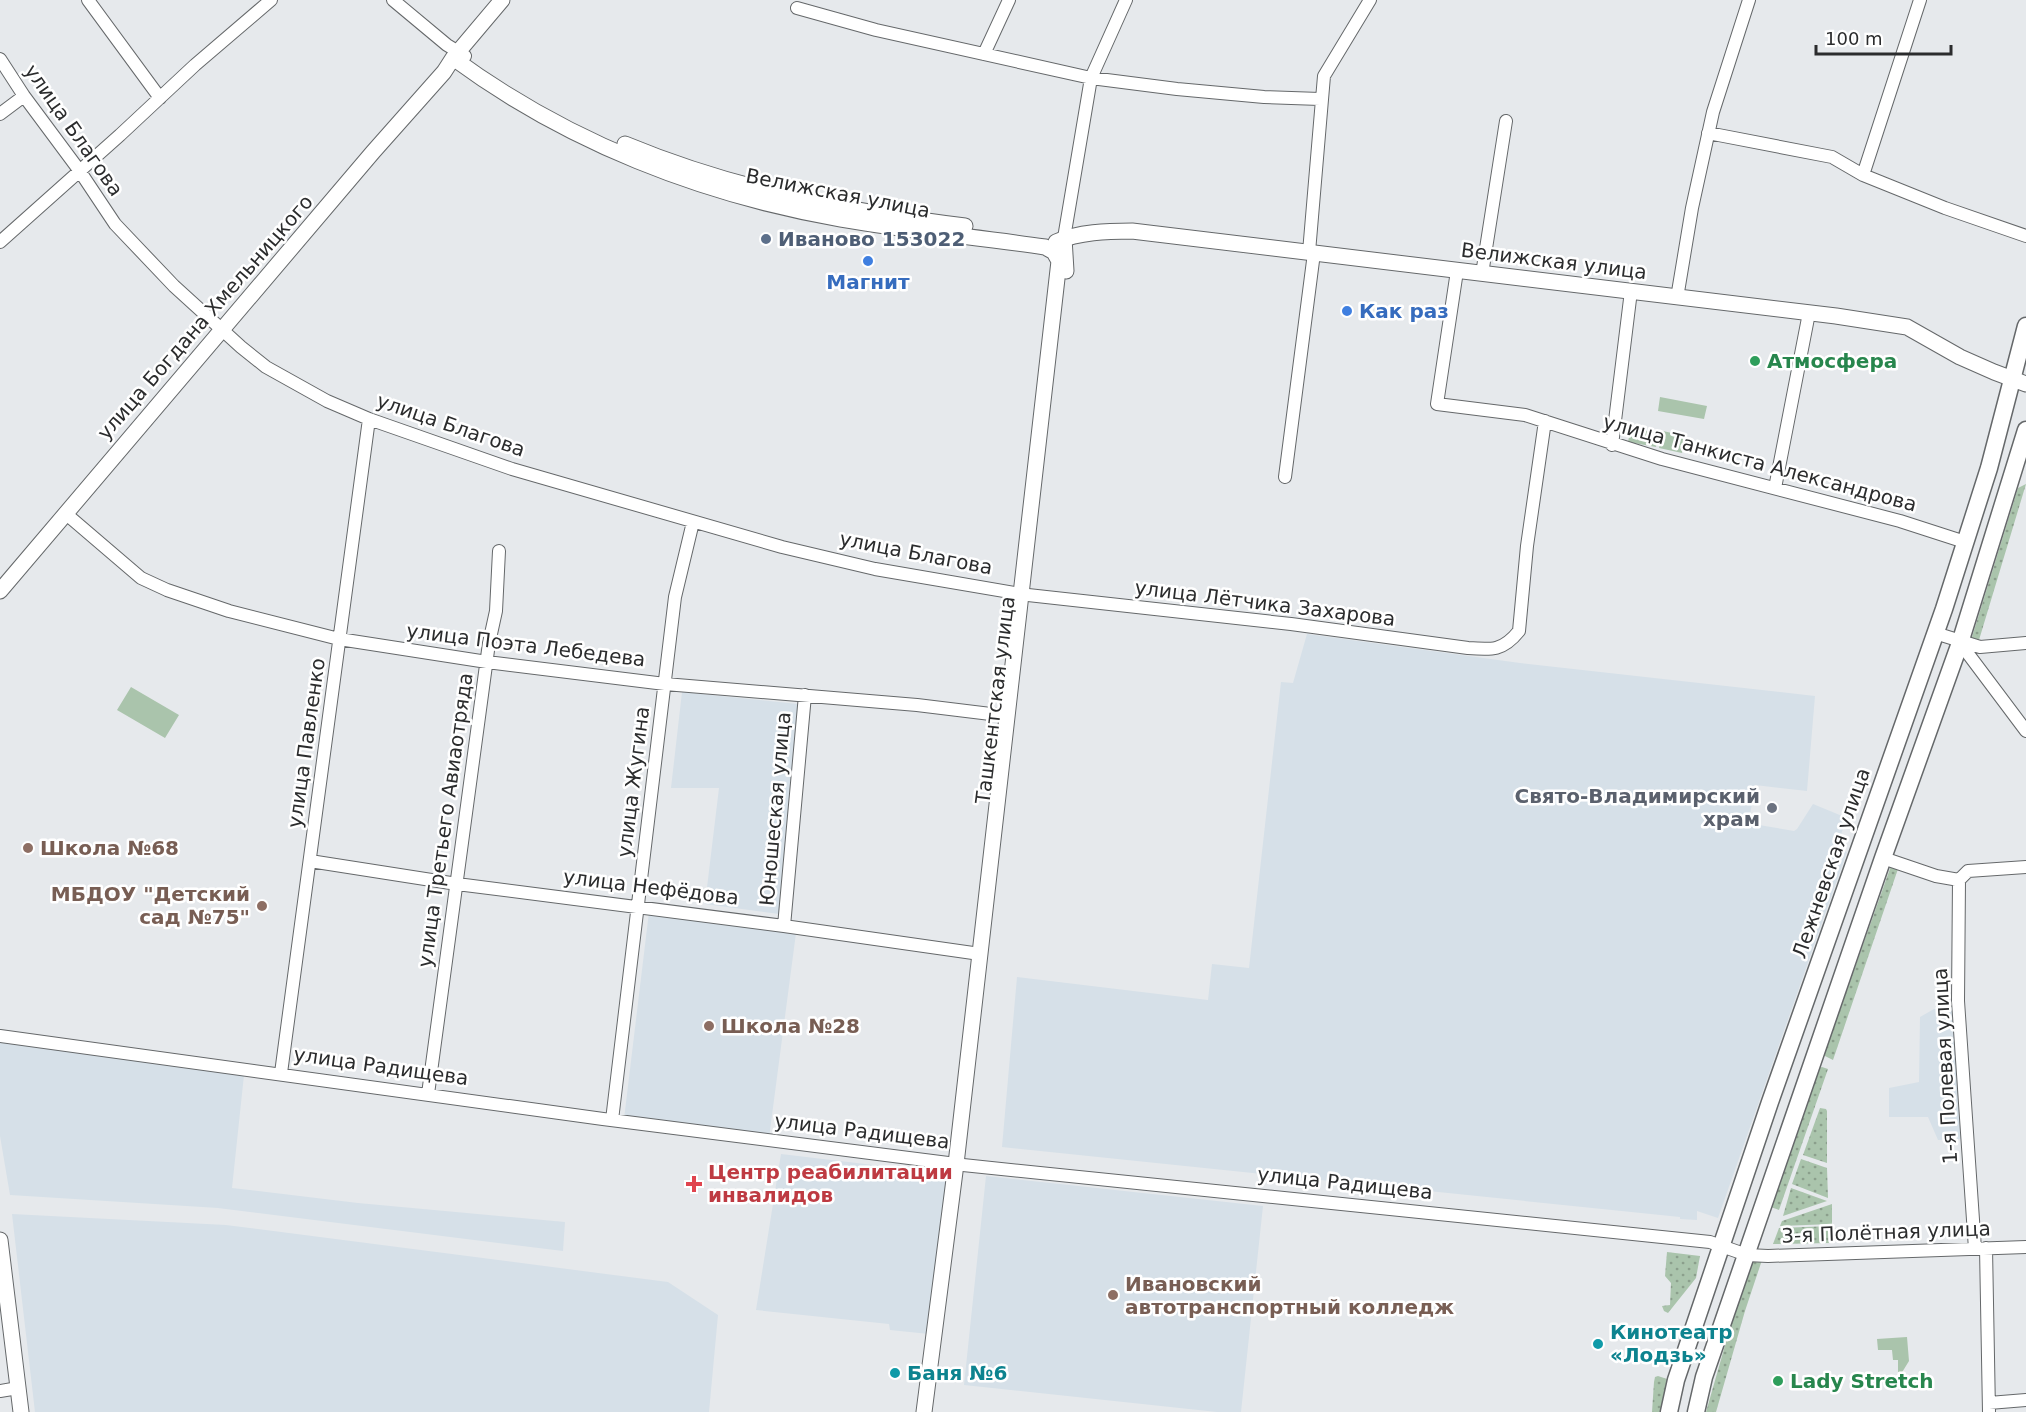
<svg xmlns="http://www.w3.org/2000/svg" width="2026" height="1412" viewBox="0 0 2026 1412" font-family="'DejaVu Sans',sans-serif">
<defs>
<pattern id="grass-dots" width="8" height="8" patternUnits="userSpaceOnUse" patternTransform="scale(1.5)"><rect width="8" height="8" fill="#aac4ac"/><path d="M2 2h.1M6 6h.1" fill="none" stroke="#8b9f8c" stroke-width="1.8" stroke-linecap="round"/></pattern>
</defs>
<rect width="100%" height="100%" fill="#e6e9ec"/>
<path fill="#d6e0e8" d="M1307,634L1520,663L1815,696L1807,791L1755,785L1749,821L1753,824L1794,831L1797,829L1813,804L1847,818L1836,848L1847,852L1718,1218L1697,1211V1220L1680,1219V1217L1002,1147L1017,977L1208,1000L1212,964L1249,968L1281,682L1293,683Z
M682,692L798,704L779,914L705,904L719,788H671Z
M649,912L796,933L769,1138L624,1119Z
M1952,1008L1964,1139L1938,1140L1928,1117H1889V1088L1919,1082L1920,1017L1934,1009Z
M0,1039L244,1075L232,1188L358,1203L565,1222L563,1251L218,1208L10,1195L0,1136Z
M781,1154L949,1174L929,1334L890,1330L889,1324L756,1310Z
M986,1176L1263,1206L1241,1412H1217L964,1385Z
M12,1214L226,1225L668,1282L718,1315L709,1412H35Z"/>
<path fill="url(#grass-dots)" d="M2026,484L1979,640L1977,642L1972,640V637L2018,488Z
M1892,863L1899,866L1833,1060L1825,1056V1052Z
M1822,1067L1828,1069L1779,1210L1771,1207L1818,1068Z
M1820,1108L1826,1109L1827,1111V1163L1803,1155Z
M1801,1159L1827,1168L1828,1198L1792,1184Z
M1791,1188L1827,1201L1783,1216Z
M1832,1204V1224L1780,1226L1782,1221Z
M1832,1226L1837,1230V1235H1831V1243L1773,1244L1779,1228Z
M1667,1252L1700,1256L1696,1278L1668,1313L1664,1311L1662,1306L1670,1305L1671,1283L1665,1276Z
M1762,1260L1745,1311L1716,1412H1706L1732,1321L1753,1261Z
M1658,1376L1670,1380L1664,1412H1652L1654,1382L1655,1377Z"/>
<path fill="#aac4ac" d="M1660,397L1707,406L1704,419L1658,411Z
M1631,428L1659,433L1656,447L1628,442Z
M1663,431L1685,436L1682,453L1659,448Z
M131,687L179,715L165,738L117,710Z
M1907,1337L1909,1361L1901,1374H1898V1360H1893L1892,1350H1878L1877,1339Z"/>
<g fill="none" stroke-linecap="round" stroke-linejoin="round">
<defs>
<path id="minor" d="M88,0L160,98
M393,0L447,45L465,56
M797,8L876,30L1091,78L1177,89L1264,97L1320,99
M984,54L1009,0
M0,59L24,96L79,170L115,224L174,286L241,347L266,367L327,401L369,419L512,469L782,547L875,569L1021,594
M0,114L24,96
M1708,133L1832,157L1863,175L1945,208L2026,236
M1863,175L1920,0
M1064,238L1091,78L1126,0
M0,242L120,135L195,65L271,0
M1309,252L1324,76L1370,0
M1457,271L1437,404L1525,415L1662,459L1900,521L1965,542
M1482,274L1506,121
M1677,298L1692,208L1713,112L1749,0
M1612,445L1631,291
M1285,477L1314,253
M1775,488L1809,313
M65,513L141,578L167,590L229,611L339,639L487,662L665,684L917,705L1007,716
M1028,595L1291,624L1468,648C1492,650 1503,651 1519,631L1527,546L1545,421
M1935,633L1980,647L2026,643
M1960,643L2026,731
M1883,858L1936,876L1959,880L1968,871L2026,867
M310,861L457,884L784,926L980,954
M1959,880L1958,1001L1975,1249
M784,926L805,695
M0,1036L603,1119L956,1164
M281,1073L369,419
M428,1094L489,643L496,611L499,551
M612,1120L675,597L693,522
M963,1165L1710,1242L1747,1255L1768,1256L2026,1247
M1986,1248L1989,1412
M0,1391L18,1388
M1989,1403L2026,1400"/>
<path id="major" d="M453,58C567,142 702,195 841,219C909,231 977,237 1045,247L1054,252L1059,261L956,1164L924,1412
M625,144C733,189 849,212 965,226
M1064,238L1066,271
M1056,242C1079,232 1107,231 1132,231L1836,316L1907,327L1960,357L1994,372L2026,384
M0,591L373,152L444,72L453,58L502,0
M0,1240L21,1412"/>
<path id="highway" d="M1669,1412L1676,1380L1770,1102L1944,609L1989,468L2026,326
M1696,1412L1704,1377L1883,858L1960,643L2026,430"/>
</defs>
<use href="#minor" stroke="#65686a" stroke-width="14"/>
<use href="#major" stroke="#65686a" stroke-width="17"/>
<use href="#highway" stroke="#65686a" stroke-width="19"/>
<use href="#minor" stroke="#fff" stroke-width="12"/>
<use href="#major" stroke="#fff" stroke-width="15"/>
<use href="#highway" stroke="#fff" stroke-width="16"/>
</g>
<circle fill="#5c6f8a" stroke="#fff" stroke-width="2" cx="766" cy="239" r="6"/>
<g fill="#3f7fe0" stroke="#fff" stroke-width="2">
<circle cx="868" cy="261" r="6"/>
<circle cx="1347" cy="311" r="6"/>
</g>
<g fill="#2e9e5b" stroke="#fff" stroke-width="2">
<circle cx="1755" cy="361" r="6"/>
<circle cx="1778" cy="1381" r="6"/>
</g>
<circle fill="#6b7280" stroke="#fff" stroke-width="2" cx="1772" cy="808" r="6"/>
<g fill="#8d6e63" stroke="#fff" stroke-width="2">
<circle cx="28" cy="848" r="6"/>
<circle cx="262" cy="906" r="6"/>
<circle cx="709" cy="1026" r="6"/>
<circle cx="1113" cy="1295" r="6"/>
</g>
<path fill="#e0444e" stroke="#fff" stroke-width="2" d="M691 1175h6v6h6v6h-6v6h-6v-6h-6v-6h6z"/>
<g fill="#0f9aa8" stroke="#fff" stroke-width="2">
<circle cx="1598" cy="1344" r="6"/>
<circle cx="895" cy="1373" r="6"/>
</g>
<g text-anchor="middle" stroke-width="5" stroke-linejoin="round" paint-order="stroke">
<g font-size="20" fill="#2b2c2d" stroke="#fff">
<text transform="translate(74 130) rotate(55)" y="7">улица Благова</text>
<text transform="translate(838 193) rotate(11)" y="7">Велижская улица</text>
<text transform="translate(1554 261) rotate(7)" y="7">Велижская улица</text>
<text transform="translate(205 317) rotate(-49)" y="7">улица Богдана Хмельницкого</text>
<text transform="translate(451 425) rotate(19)" y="7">улица Благова</text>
<text transform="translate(1760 463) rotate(15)" y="7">улица Танкиста Александрова</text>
<text transform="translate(916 553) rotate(11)" y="7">улица Благова</text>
<text transform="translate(1265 603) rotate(7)" y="7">улица Лётчика Захарова</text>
<text transform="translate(526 645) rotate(7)" y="7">улица Поэта Лебедева</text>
<text transform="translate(995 700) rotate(-83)" y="7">Ташкентская улица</text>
<text transform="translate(306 743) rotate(-82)" y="7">улица Павленко</text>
<text transform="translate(633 782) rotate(-83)" y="7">улица Жугина</text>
<text transform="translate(775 809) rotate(-85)" y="7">Юношеская улица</text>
<text transform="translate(445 820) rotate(-82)" y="7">улица Третьего Авиаотряда</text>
<text transform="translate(1831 863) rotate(-71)" y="7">Лежневская улица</text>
<text transform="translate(651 887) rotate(7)" y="7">улица Нефёдова</text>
<text transform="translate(381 1066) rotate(8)" y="7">улица Радищева</text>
<text transform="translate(1945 1066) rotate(-93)" y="7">1-я Полевая улица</text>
<text transform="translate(862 1131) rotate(7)" y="7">улица Радищева</text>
<text transform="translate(1345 1183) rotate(6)" y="7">улица Радищева</text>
<text transform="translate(1886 1232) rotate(-2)" y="7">3-я Полётная улица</text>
</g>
<g font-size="20" font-weight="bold" fill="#4e5e75" stroke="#fff" text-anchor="start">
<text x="778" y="246">Иваново 153022</text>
</g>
<g font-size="20" font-weight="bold" fill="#366cbe" stroke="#fff">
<text x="868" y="289">Магнит</text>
<text x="1359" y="318" text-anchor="start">Как раз</text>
</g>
<g font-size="20" font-weight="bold" fill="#27864d" stroke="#fff" text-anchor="start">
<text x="1767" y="368">Атмосфера</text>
<text x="1790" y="1388">Lady Stretch</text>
</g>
<g font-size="20" font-weight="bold" fill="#5b616d" stroke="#fff" text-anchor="end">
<text x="1760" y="803">Свято-Владимирский<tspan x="1760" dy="23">храм</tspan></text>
</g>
<g font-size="20" font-weight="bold" fill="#785e54" stroke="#fff" text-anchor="start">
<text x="40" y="855">Школа №68</text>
<text x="250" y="901" text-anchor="end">МБДОУ "Детский<tspan x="250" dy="23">сад №75"</tspan></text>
<text x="721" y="1033">Школа №28</text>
<text x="1125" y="1291">Ивановский<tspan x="1125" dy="23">автотранспортный колледж</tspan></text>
</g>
<g font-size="20" font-weight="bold" fill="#be3a42" stroke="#fff" text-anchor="start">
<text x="708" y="1179">Центр реабилитации<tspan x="708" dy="23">инвалидов</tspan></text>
</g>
<g font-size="20" font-weight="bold" fill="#0d838f" stroke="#fff" text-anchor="start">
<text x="1610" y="1339">Кинотеатр<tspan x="1610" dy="23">«Лодзь»</tspan></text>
<text x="907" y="1380">Баня №6</text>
</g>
</g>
<path d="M1816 45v9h135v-9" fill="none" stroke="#2b2c2d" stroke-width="3"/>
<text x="1825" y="45" font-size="18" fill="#2b2c2d" stroke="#ffffff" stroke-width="4.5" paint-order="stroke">100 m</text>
</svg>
